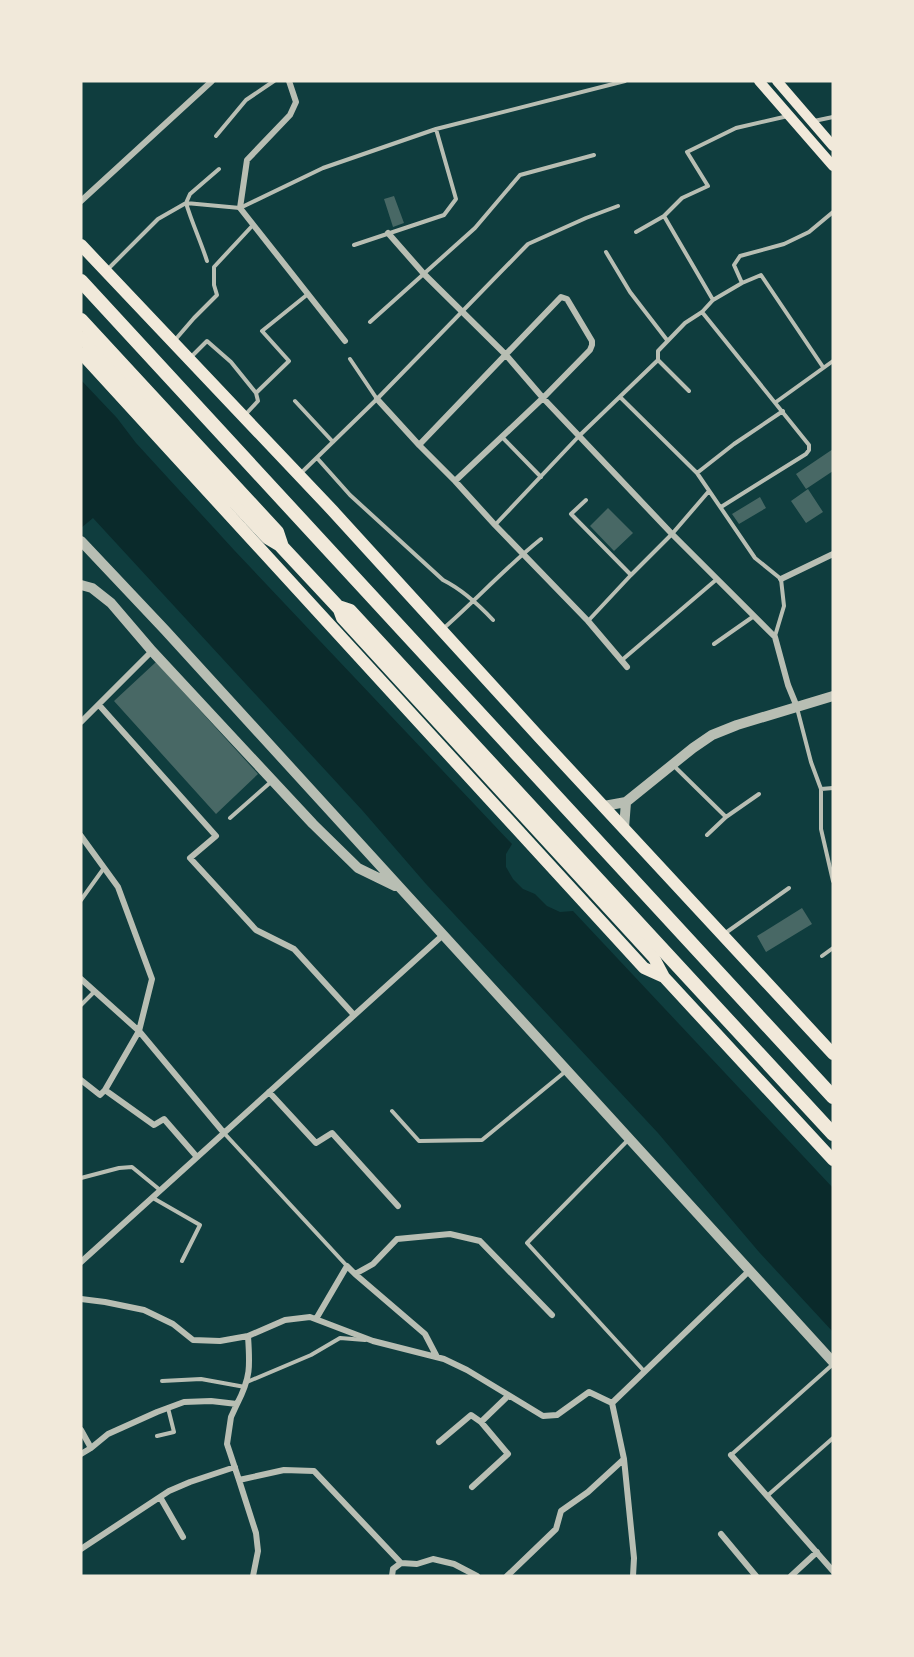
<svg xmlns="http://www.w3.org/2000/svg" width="914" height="1657" viewBox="0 0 914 1657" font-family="'PT Serif',serif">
<rect width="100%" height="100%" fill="#0f3d3e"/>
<path fill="#0a2a2b" d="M81,380L117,418L136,443L234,550L512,844L506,854V867L513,879L523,889L535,894L547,906L560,912L573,911L833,1188V1332L759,1252L658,1133L426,884L362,810L93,518L81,528Z"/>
<path fill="#486865" d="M394,196L404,223L393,227L384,199Z
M833,449V471L806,489L796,474Z
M808,489L823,512L806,523L791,501Z
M760,497L766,508L739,524L732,514Z
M608,508L633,533L614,551L590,526Z
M156,662L258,774L216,814L114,701Z
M802,908L812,924L766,952L757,936Z"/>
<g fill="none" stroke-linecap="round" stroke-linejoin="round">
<path stroke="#b8beb3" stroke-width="4" d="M814,121L833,117
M216,136L246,100L274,81
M664,216L713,300
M636,232L664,216L682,198L708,186L687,152L736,128L788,116
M354,245L444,215L456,199L436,129
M606,252L630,292L667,340
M207,261C201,242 192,223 186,203L190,194L219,169
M107,270L158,219L186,203L240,208L323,168L436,129L625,81
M742,283L734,265L740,256L784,244L809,232L833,212
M702,312L809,445V450L806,454L721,507
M370,322L475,228L520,175L594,155
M175,340L194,318L217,295L214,285V267L253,225
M191,357L207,341L231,362L256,393
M350,359L377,399
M658,360L689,391
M620,397L697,473L755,558L781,579L784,606L775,636
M295,401L333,442
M776,402L833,361
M245,415L258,401L256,393L289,361L262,331L308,294
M502,437L541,477
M317,458L350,495L443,580C463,590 478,604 493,620
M697,473L734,444L783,411
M300,474L377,399L528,244L586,218L618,206
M586,500L571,514L631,575
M495,525L579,436L658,360V351L685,323L702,312L713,300L742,283L761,275L823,367
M588,621L631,575L672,534L709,491
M444,628C477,599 507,566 541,539
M714,644L754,616
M622,660L717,579
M797,708L811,762L821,789V829L833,881
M673,765L726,817
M821,789L833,788
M230,818L272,781
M707,835L726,817L759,794
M81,900L104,868
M724,934L789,888
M822,956L833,948
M81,1005L94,992
M392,1111L419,1141L482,1140L566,1071
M224,1133L347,1266
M629,1139L527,1243L644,1371
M81,1178L119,1168L132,1167L160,1190
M153,1198L200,1225L182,1261
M162,1381L201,1379L245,1387
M247,1382L311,1355L340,1338L365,1340
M157,1436L174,1432L168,1408
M731,1455L832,1365
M767,1496L833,1438"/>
<path stroke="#b8beb3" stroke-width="6" d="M289,81L296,102L290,115L247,160L240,208L345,341
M81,201L212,81
M388,233L424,274L506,355L543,398L672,534L775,637L788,685L797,707
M377,399L419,445L455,481L495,525L588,621L627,667
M419,445L561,297L567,299L592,341V345L590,350L543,398L455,481
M781,579L833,554
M99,705L216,836L190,858L256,930L294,949L354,1015
M81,722L152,651
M81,836L118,887L152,979L139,1031L105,1090
M81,979L139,1031L224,1133
M81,1080L100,1095L105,1090L154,1125L164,1119L197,1157
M269,1092L316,1143L332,1133L398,1206
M81,1262L443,935
M355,1274L425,1334L437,1357
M81,1299L105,1302L144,1310L173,1324L193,1340L220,1341L248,1336C250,1366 251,1377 237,1404L211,1401L184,1402L157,1412L108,1434L91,1448L81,1430
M316,1319L347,1266L355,1274L373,1264L397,1239L450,1234L480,1241L552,1315
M248,1336L285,1320L310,1317L373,1341L444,1359L467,1370L543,1416L557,1415L589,1392L612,1403
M237,1404L231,1417L227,1444L239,1480
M481,1422L508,1396
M439,1442L471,1415L481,1422L508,1454L472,1487
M81,1454L91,1448
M731,1455L833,1571
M624,1459L612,1403L749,1271
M160,1497L183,1537
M721,1534L756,1576
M81,1549L169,1491L190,1482L235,1467
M401,1563L417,1564L433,1559L454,1564L477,1576
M253,1576L258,1551L256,1533L239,1480L284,1470L314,1471L401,1563L393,1569L392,1576
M507,1576L556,1529L561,1511L588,1492L624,1459L634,1558L633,1576
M791,1576L817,1552"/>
<path stroke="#b8beb3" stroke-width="10" d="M81,541L165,630L833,1362
M81,585L92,588L111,603L152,651L313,824L358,868L395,886
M604,806L626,802L693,748L712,735L737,725L833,696
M624,828L626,802"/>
<path stroke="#f1e9da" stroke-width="10" d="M759,81L833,166
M777,81L833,146"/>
<path stroke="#f1e9da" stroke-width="12" d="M81,245L333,511L540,738L833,1054
M81,337L267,538L282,547
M81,353L644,968L664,977
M338,607L342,618L654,958L664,977L833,1160"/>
<path stroke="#f1e9da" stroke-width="14" d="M81,281L833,1097
M81,320L277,532L282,547L338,607L350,611L833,1134"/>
</g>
<rect width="914" height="1657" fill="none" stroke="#f1e9da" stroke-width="165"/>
</svg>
